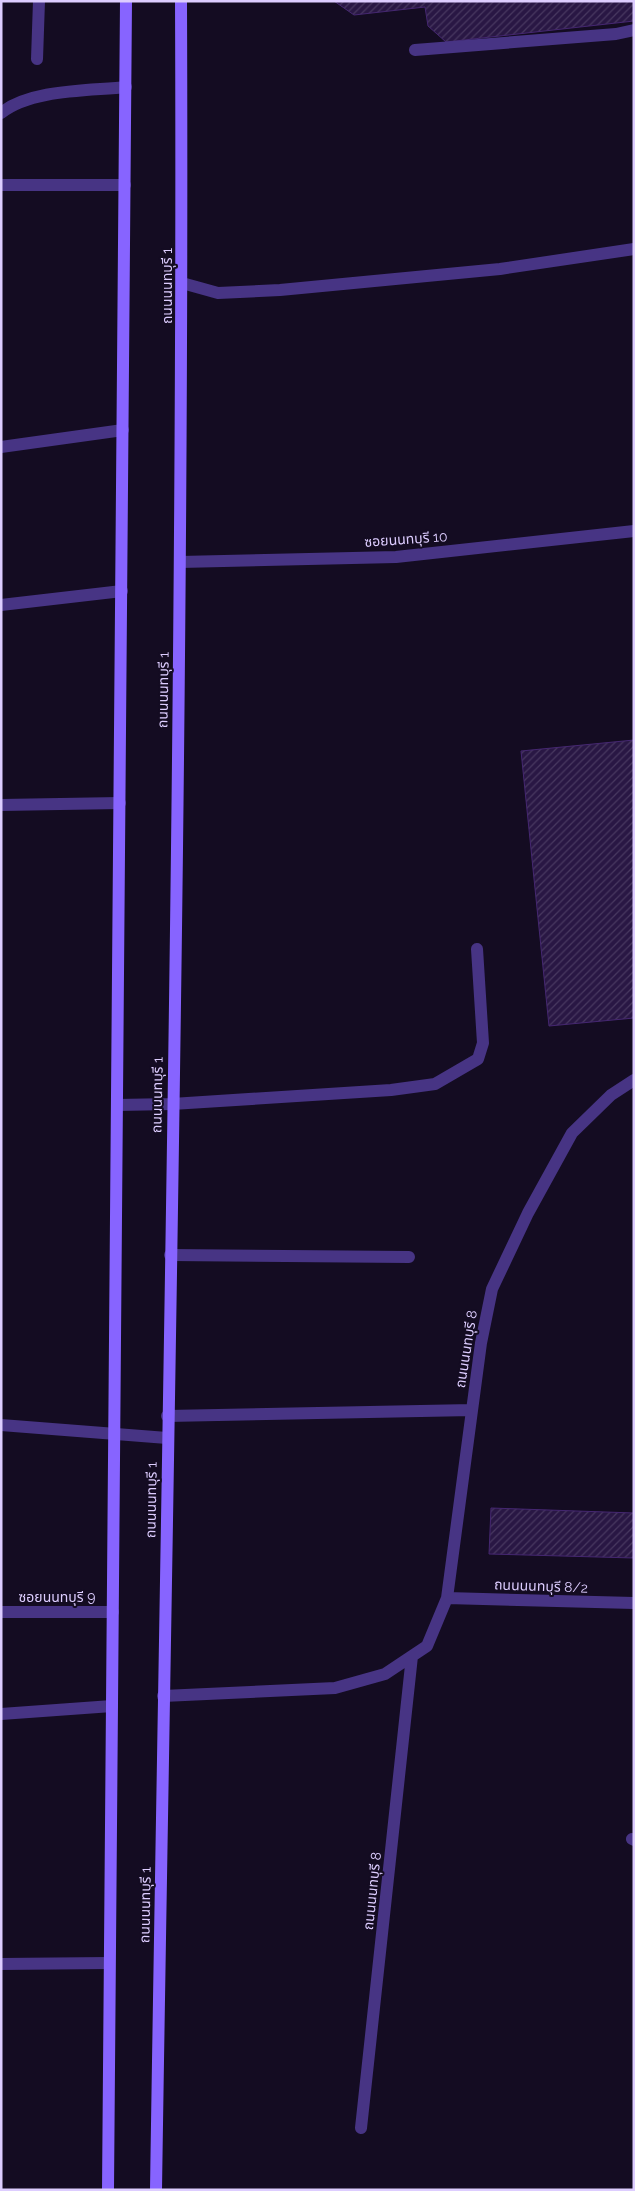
<svg xmlns="http://www.w3.org/2000/svg" width="635" height="2191" viewBox="0 0 635 2191" font-family="Raleway,'Noto Sans Thai',sans-serif">
<defs>
<pattern id="building-hatch" width="6" height="6" patternUnits="userSpaceOnUse" patternTransform="scale(1.25)"><rect width="6" height="6" fill="#291744"/><path d="M-1 1l2-2M0 6l6-6M5 7l2-2" fill="none" stroke="#483860"/></pattern>
</defs>
<rect width="100%" height="100%" fill="#140c22"/>
<path fill="url(#building-hatch)" stroke="#452771" d="M334,1H634V21L446,42L428,26L425,7L354,15Z
M634,740V1018L549,1026L521,751Z
M491,1508L634,1513V1558L489,1554Z"/>
<g fill="none" stroke-linecap="round" stroke-linejoin="round">
<path stroke="#473484" stroke-width="12" d="M415,50L616,34L634,30
M37,59L39,1
M1,113C31,89 89,91 126,87
M1,185H125
M182,283L218,293L280,290L500,269L634,249
M1,805L120,803
M117,1105L172,1104L391,1090L435,1084L478,1059L483,1043L477,949
M170,1255L409,1257
M1,1425L167,1438
M1,1714L112,1706
M632,1839L634,1840
M1,1964L109,1963"/>
<path stroke="#473484" stroke-width="12" d="M1,447L123,430
M180,562L396,557L634,531
M1,605L122,591
M167,1416L472,1410
M447,1598L634,1603
M1,1612H113
M163,1696L335,1688L385,1674L412,1656
M361,2128L412,1656L427,1646L447,1598L481,1343L492,1289L528,1213L572,1133L611,1095L634,1080"/>
<path stroke="#8764ff" stroke-width="12" d="M108,2190L126,1
M156,2190C167,1460 184,731 181,1"/>
</g>
<g text-anchor="middle" stroke-width="4" stroke-linejoin="round" paint-order="stroke">
<g font-size="14" fill="#ddcdff" stroke="#140c22">
<text transform="translate(167 286) rotate(-90)" y="5">ถนนนนทบุรี 1</text>
<text transform="translate(406 539) rotate(-4)" y="5">ซอยนนทบุรี 10</text>
<text transform="translate(163 690) rotate(-89)" y="5">ถนนนนทบุรี 1</text>
<text transform="translate(157 1095) rotate(-89)" y="5">ถนนนนทบุรี 1</text>
<text transform="translate(466 1349) rotate(-81)" y="5">ถนนนนทบุรี 8</text>
<text transform="translate(151 1500) rotate(-89)" y="5">ถนนนนทบุรี 1</text>
<text transform="translate(541 1586) rotate(2)" y="5">ถนนนนทบุรี 8/2</text>
<text x="57" y="1602">ซอยนนทบุรี 9</text>
<text transform="translate(372 1891) rotate(-84)" y="5">ถนนนนทบุรี 8</text>
<text transform="translate(145 1905) rotate(-89)" y="5">ถนนนนทบุรี 1</text>
</g>
</g>
<rect width="635" height="2191" fill="none" stroke="#ddcdff" stroke-width="5"/>
</svg>
